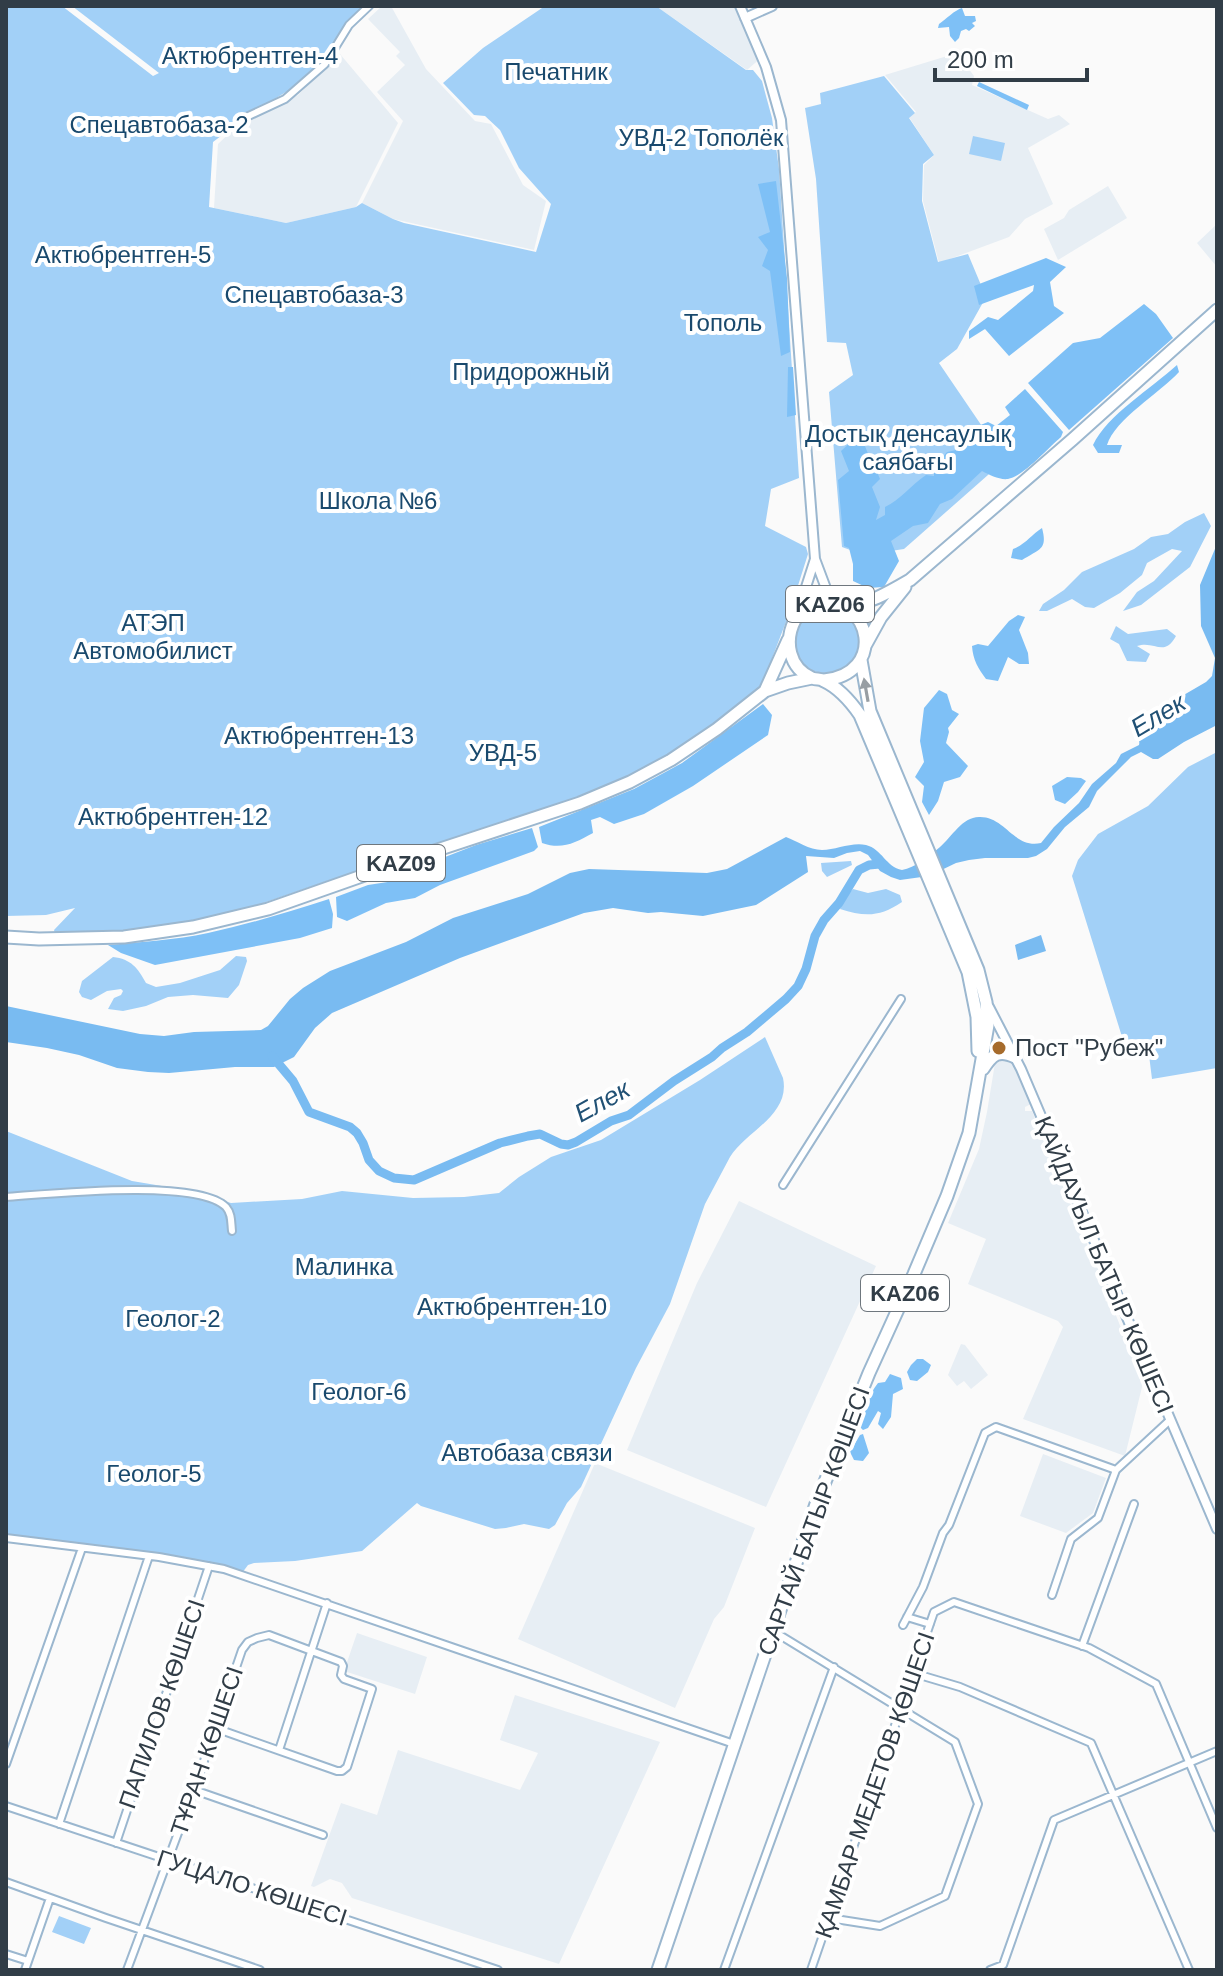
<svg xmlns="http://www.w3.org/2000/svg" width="1223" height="1976" viewBox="0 0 1223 1976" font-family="Arial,sans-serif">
<rect width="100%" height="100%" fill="#fafafa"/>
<path fill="#e7eef4" d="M382,6H391L426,69L475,121L491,124L523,185L546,201L534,250L393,219L362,203L403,121L377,92L405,65L396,56L400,52L368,19Z
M656,6H740L762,57L747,70Z
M957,53L974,76L972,85L1048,119L1059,115L1070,124L1028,148L1053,204L1025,219L1009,237L939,263L923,201L924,165L934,155L909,117L916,112L885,75Z
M340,54L398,123L356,207L286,223L214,208L218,144L236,127L298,95Z
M1108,186L1127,218L1058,260L1044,229L1064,218L1069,210Z
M1217,224V267L1197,243Z
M1007,1059L1011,1061L1017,1071L1031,1104L1025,1107V1111H1032L1087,1244L1106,1283L1103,1289L1109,1295L1105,1300L1109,1304L1111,1303L1143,1383L1125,1456L1023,1419L1063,1327L1058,1321L968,1284L986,1239L948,1223L979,1149L987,1112L995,1063Z
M739,1201L876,1266L766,1507L627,1450L697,1283Z
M961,1344L965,1345L988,1375L971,1389L964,1381L957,1386L948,1375Z
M1043,1454L1106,1478L1093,1513L1066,1533L1020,1516Z
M595,1463L755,1528L724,1607L714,1619L675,1708L518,1639Z
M357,1633L427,1657L415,1694L344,1671Z
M515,1695L660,1742L559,1964L352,1898L342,1883L330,1879L314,1887L311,1886L341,1803L377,1815L398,1750L520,1790L538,1753L500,1740Z"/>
<path fill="#a2d0f7" d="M6,6H62L153,76L159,73L72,6H370L351,24L324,59L297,85L246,117L213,142L209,207L286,223L356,207L362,203L393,219L404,223L536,252L551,204L519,168L500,130L485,116L474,115L443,83L483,48L545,6H656L746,70H753L762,81L766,96L772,118L779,169L799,478L771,489L765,526L806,547L808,554L789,614L761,687L713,725L667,756L626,778L577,799L408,853L237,912L194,921L125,931L55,933L54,930L75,908L46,915L6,916Z
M884,76L915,113L909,118L934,155L923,164L922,201L938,262L968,254L986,297L957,349L939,363L1005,460L904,549L864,555L842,547L829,392L853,375L846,343L827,342L816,179L805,108L821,104L820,93Z
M973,136L1005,143L1001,161L969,154Z
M1204,513L1211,526L1190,567L1141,605L1123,611L1137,592L1154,581L1182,551L1172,549L1147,563L1142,575L1120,593L1094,608L1085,607L1072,599L1047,611H1039L1043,604L1064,590L1082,572L1134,549L1151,537L1168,534L1185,522Z
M795 642a32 32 0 1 1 64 0a32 32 0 1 1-64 0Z
M1116,626L1128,634L1167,629L1176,636C1164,658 1155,640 1137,646L1150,654L1146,662L1127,661L1119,644L1110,639Z
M1217,752V1068L1152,1079L1147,1039L1123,1040L1072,876L1078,860L1098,834L1148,806L1188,767Z
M851,861L852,865L827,877L822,871L821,863Z
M853,889L868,893L886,889L900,895L902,902C880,917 865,917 840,909L844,899Z
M236,956L246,957L247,961L239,985L228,998L193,995L168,997L146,1006L123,1011L108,1009L114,998L121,995L123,991L121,989L107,991L91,1000L82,997L79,992L82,981L113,957C131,959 138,968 146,983L156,987L180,983L220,970Z
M765,1037L783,1078C791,1115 745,1132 730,1157L705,1204L670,1304L636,1368L581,1487L567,1503L555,1525L549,1529L524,1524L506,1528L495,1529L421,1506L417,1503L362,1551L295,1561L254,1563L248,1565L242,1573L6,1539V1131L132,1181L186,1190L231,1203L302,1199L342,1191L413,1198L464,1197L499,1193L519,1177L551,1157L601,1140L700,1080Z
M59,1916L91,1928L84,1944L52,1932Z"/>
<path fill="#7ec0f6" d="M962,8L965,16H975L976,21L972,23L975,26L969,31L966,29L961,31L959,38L955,42L950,36L949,27L938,28L939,24C946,19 955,10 962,8Z
M979,82L1029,105L1027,110L977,86Z
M776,181L787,278L790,352L781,356L770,271L762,266L768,250L758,237L770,232L758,184Z
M1046,258L1066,267L1050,282L1054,306L1064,313L1009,356L985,329L969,339V331L988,317L998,320L1033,291L1034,285L979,305L974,286Z
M1144,304L1156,314L1173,338L1069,430L1028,383L1073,343L1100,338Z
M1177,365L1179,372C1160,393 1115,419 1107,445H1122L1119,453H1098L1093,445C1107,415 1152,388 1177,365Z
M788,367H793L796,415L787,417Z
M1025,389L1063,432L1061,437C1048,448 1024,476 1008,479C999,480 990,475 982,471L952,499L940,504L928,523L913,526L891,541L899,561L884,587L868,588L853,581V564L849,548L844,546L838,480L849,471L841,451L852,441L864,443C868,456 875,466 880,479L872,487L880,507L876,520L885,515V507C900,500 911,485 926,475L934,476V467L947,452L961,449L979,434L978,426L988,422L996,426L1010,415L1005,407Z
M1042,528C1048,550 1039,549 1022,560L1011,558L1013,549C1026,544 1031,535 1042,528Z
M1018,615L1025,617L1019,630L1028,653L1029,664H1019L1008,657L998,681L986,679C978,668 973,660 972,646L978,644L988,646L1009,621Z
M939,690L947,694L952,710L959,714L948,728L949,732L946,743L968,766L960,777L944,782L938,801L929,815L922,802L924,786L915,777L924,762L920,741L924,708Z
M763,704L772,715L768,735L693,786L644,814L614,824L600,817L591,820L593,833C575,843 562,850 542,843L539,827L634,789L682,763Z
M1067,777L1081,778L1086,781L1078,792L1065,804L1055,800L1052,786Z
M532,828L538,847L534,851L440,885L415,898L386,903L347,921L337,917L336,897L368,885L394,881L427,864L476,845Z
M329,899L333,914L332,928L300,938L155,965L121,953L108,945C141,942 175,940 208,933C249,924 289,912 329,899Z
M917,1359H923L931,1365L928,1372L917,1381L910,1380L907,1372L911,1365Z
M890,1374L901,1378L903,1389L893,1394L891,1417L883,1429L878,1424L881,1413L878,1411L868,1428L863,1430L858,1425C863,1411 869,1394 878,1383L885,1382Z
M863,1434L869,1453L863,1461L854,1460L850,1452L860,1435Z"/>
<path fill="#79bbf1" d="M1217,544V725L1184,742L1158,759H1153L1141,752L1131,757L1097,791L1089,807L1065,827L1047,849L1036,856L1028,858H985L969,860L956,863L929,876L900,880L891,877L880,871L868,855L860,851L847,853L834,858L806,856L808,872L756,905L703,916L661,912L648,913L613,908L584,913L460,958L332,1013L315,1028L294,1057L274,1067H235L169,1073L148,1072L117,1068L79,1055L47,1048L6,1042V1006L140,1034L164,1036L194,1032L261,1030L268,1026L290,999L303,988L330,971L406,942L453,918L528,894L570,873L589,869L707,873L727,869L786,837C797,841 809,850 822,850C836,850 851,842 866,845C882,849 886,867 902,870C915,868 929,856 940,847C952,837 962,817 979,817C1005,816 1014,849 1041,843L1054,827L1079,803L1092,784L1116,763L1121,754L1139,745C1141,737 1132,732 1134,724L1206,682L1212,676L1215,658L1201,626L1200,585Z
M1041,935L1046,951L1018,960L1015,945Z"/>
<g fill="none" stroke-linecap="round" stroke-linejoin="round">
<path stroke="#79bbf1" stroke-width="9" d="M272,1056L293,1081L309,1112L350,1127L357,1133L363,1143L369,1160L379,1171L394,1178L414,1180L500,1143L528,1136L540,1134L561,1144L568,1145L576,1142L611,1121L629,1115L674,1081L712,1057L722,1048L747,1032L786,999L798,986L806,969L815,936L824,920L839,903L859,870L869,865L880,864"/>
<defs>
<path id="street" d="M242,119L285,99L325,64L349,25L369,6
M783,1185L901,999
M6,1197C49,1194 198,1178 226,1207C232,1214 231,1222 232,1231
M6,1538L159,1557L224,1569L734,1744
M1052,1595L1071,1539L1098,1518L1116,1470L1170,1420
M907,1617L930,1624
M903,1625L923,1587L943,1533L949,1525L985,1433L996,1427L1116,1470
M773,1631L955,1742L978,1804L945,1896L880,1926L829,1918
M1082,1646L1134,1504
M913,1673L960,1687L1091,1743L1189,1970
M279,1750L327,1603
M6,1764L82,1548
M194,1790L323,1835
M6,1806L498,1970
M59,1824L149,1556
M116,1843L209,1566
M6,1882L106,1918L260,1970
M6,1954L28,1961
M25,1970L50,1898
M127,1970L194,1790L242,1650L248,1642L257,1638L269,1635L341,1662L343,1666L341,1675L344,1679L372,1689L347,1767L342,1771H337L215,1728
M724,1970L834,1667
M811,1970L934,1612L954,1602L1089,1648L1156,1684L1217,1828
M990,1970L1003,1965L1054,1820L1217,1751"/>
<path id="secondary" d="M740,6L766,67L781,120L815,559L827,591L835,604
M745,18L772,6
M797,615L815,559
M989,1007L1021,1069L1217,1529"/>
<path id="highway" d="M843,607C871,603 886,594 910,580L1073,439L1217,310
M865,646L881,617L905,587
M824,680C887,674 871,596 821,604C811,606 800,611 795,620C784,641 789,668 812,678C818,680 819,678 824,681C839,688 851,702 860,715L968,972L977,1017L978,1051
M765,691L788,640
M6,937L39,939L124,937L193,927L268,909L413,858L580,803L630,782L671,760L717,729L765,691L788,683L812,678
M983,1069C992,1055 998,1049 1015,1057
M658,1970L816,1504L869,1373L914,1274L947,1196L969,1133L988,1025L986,1002L978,970L870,711L861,660"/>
</defs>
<use href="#street" stroke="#9bb7cf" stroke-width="10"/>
<use href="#secondary" stroke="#9bb7cf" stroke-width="12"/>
<use href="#highway" stroke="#9bb7cf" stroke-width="15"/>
<use href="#street" stroke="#fff" stroke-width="6"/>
<use href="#secondary" stroke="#fff" stroke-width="8"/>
<use href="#highway" stroke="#fff" stroke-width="11"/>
</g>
<defs><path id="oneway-solid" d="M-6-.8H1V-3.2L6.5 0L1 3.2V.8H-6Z" transform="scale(2)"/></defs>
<use fill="#989ea3" href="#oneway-solid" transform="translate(866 690) rotate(-100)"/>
<circle fill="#a66b2c" stroke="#fff" stroke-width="3" cx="999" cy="1048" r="8"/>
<g text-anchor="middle" stroke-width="8" stroke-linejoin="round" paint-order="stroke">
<g fill="#fff" stroke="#6f777e" stroke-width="2">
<rect x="786" y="586" width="88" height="36" rx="6"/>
<rect x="357" y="845" width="88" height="36" rx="6"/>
<rect x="861" y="1275" width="88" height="36" rx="6"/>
</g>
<g font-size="22" font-weight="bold" fill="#313d47">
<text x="830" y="612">KАZ06</text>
<text x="401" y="871">KAZ09</text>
<text x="905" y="1301">KАZ06</text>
</g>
<g font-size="24" fill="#19496d" stroke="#fff">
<text x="250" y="64">Актюбрентген-4</text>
<text x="556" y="80">Печатник</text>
<text x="159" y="133">Спецавтобаза-2</text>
<text x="701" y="146">УВД-2 Тополёк</text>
<text x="123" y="263">Актюбрентген-5</text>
<text x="314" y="303">Спецавтобаза-3</text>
<text x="723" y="331">Тополь</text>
<text x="531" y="380">Придорожный</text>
<text x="908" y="442">Достық денсаулық<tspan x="908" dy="28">саябағы</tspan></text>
<text x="378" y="509">Школа №6</text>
<text x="153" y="631">АТЭП<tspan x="153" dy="28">Автомобилист</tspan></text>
<text x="319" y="744">Актюбрентген-13</text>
<text x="503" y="761">УВД-5</text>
<text x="173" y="825">Актюбрентген-12</text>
<text x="344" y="1275">Малинка</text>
<text x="512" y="1315">Актюбрентген-10</text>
<text x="173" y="1327">Геолог-2</text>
<text x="359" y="1400">Геолог-6</text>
<text x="527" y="1461">Автобаза связи</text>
<text x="154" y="1482">Геолог-5</text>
</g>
<g font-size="24" fill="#313d47" stroke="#fff" text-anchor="start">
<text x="1015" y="1056">Пост "Рубеж"</text>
</g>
<g font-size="24" fill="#313d47" stroke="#fff">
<text transform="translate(1104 1265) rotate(67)" y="8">ҚАЙДАУЫЛ БАТЫР КӨШЕСІ</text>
<text transform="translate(814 1521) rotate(-70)" y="8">САРТАЙ БАТЫР КӨШЕСІ</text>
<text transform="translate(162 1704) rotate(-71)" y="8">ПАПИЛОВ КӨШЕСІ</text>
<text transform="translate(207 1751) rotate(-71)" y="8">ТҰРАН КӨШЕСІ</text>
<text transform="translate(875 1785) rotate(-71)" y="8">ҚАМБАР МЕДЕТОВ КӨШЕСІ</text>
<text transform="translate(252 1888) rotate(18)" y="8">ГУЦАЛО КӨШЕСІ</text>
</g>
<g font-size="26" font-style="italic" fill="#215175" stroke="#fff">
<text transform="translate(1158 715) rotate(-31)" y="9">Елек</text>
<text transform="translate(602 1101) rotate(-29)" y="9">Елек</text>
</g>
</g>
<rect width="1223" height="1976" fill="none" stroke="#313d47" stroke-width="16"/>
<path d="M935 68v12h152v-12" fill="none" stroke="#313d47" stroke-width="4"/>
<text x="947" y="68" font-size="24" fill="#313d47" stroke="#ffffff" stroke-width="6" paint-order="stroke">200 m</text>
</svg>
